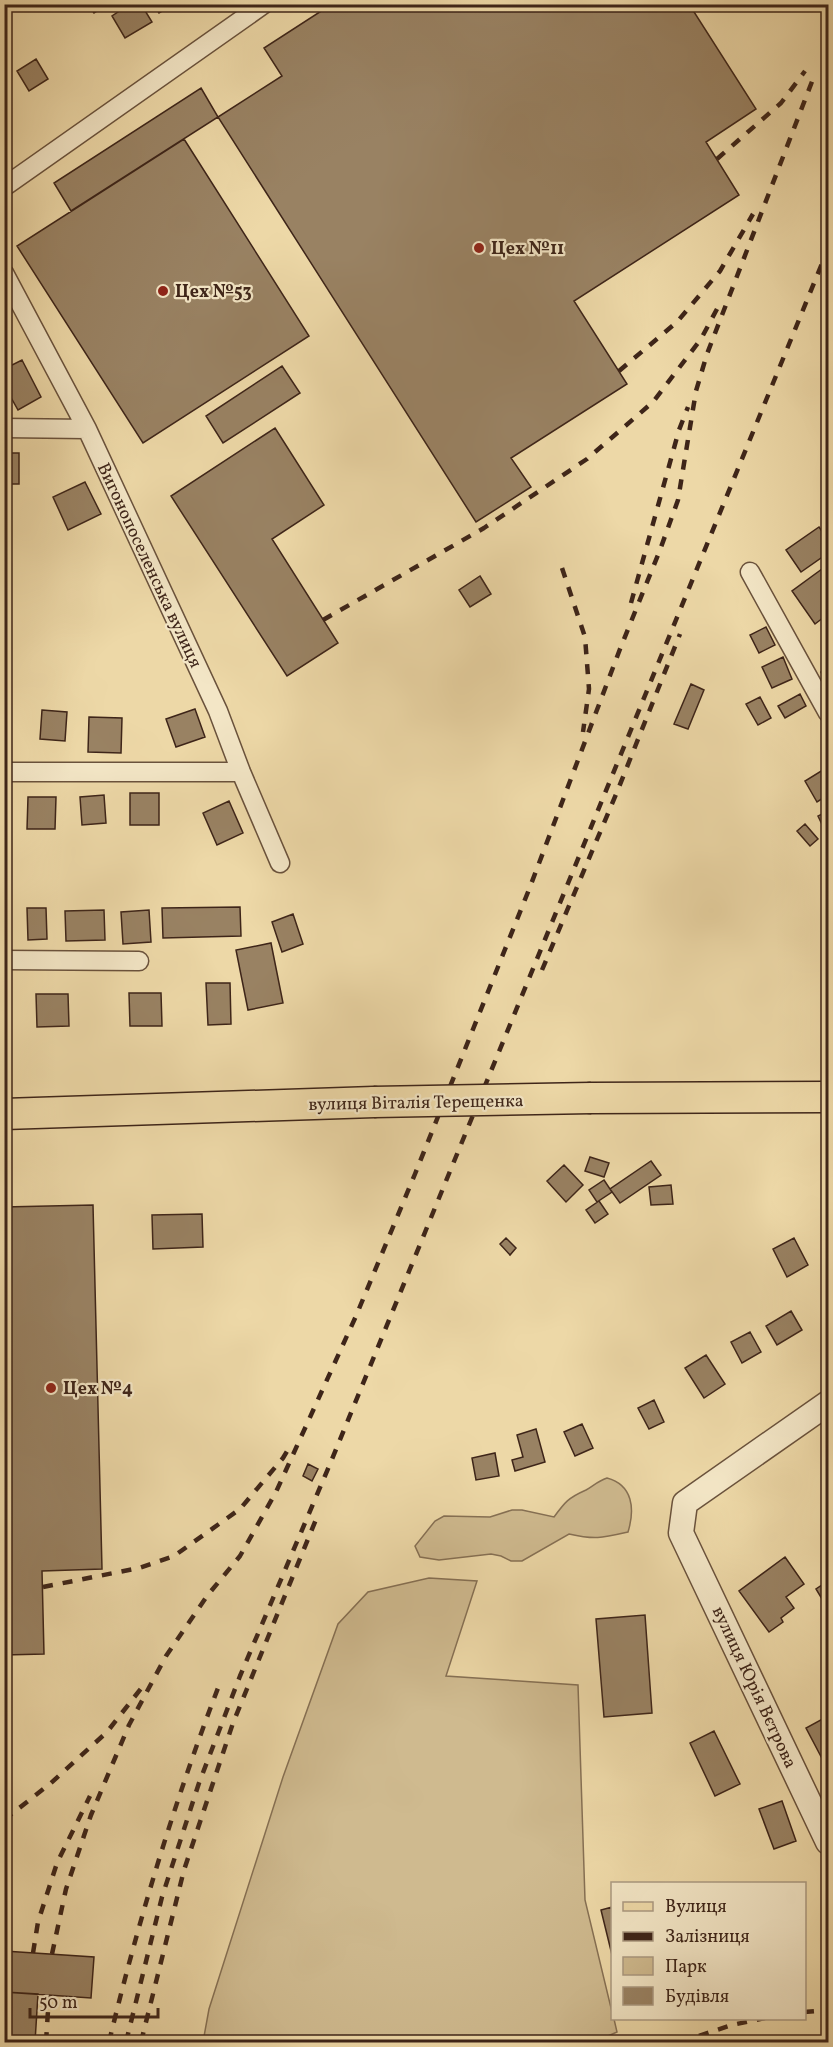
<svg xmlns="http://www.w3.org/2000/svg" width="833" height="2047" viewBox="0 0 833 2047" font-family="Vollkorn,serif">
<rect width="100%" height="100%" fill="#edd8a7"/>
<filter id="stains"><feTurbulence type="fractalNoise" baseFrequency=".00333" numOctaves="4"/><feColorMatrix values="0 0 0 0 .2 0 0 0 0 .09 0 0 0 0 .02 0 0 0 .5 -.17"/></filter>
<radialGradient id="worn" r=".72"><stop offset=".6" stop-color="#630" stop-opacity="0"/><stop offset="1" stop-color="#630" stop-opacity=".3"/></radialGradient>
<path fill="#cfba8f" stroke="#867054" stroke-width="1.5" d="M607,1478C633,1485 635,1509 628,1532C602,1538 595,1540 569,1534L522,1561H511L501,1556L491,1554L439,1560L420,1557L415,1546L435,1521L444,1516L490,1517L512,1510H522L554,1517C565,1502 568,1498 586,1490C593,1486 598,1481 607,1478Z
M429,1578L477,1581L446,1676L578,1685L585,1900L612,2012V2018L614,2019L617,2032L594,2042H203L209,2009L283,1777L338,1624L368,1592Z"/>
<path fill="#998263" stroke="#3e2519" stroke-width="1.5" d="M88,4H108L94,13Z
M130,4H141L152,22L125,38L112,16Z
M154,4H174L159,13Z
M332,4H689L756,109L706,142L739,195L574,301L627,384L511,458L531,487L476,522L218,117L282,76L264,48Z
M36,59L48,79L29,91L17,71Z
M201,88L218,117L71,211L54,183Z
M184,139L309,336L143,443L17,246Z
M22,360L41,397L18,410L4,385V369Z
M282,366L300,393L223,443L206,416Z
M275,428L324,505L272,539L338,643L287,676L171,496Z
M4,453H19V484H4Z
M85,482L101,514L68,530L53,497Z
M819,527L828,540V553L801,572L786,550Z
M822,569L828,577V614L815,624L792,591Z
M480,576L491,594L470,607L459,590Z
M766,627L775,645L759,653L750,635Z
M783,657L792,679L772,688L762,667Z
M828,668V688L821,672Z
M691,684L704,690L688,729L674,724Z
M800,694L806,706L785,718L778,706Z
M760,697L771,718L758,725L746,704Z
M195,709L205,737L176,747L166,719Z
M42,710L67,712L65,741L40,739Z
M89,717L122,718L121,753L88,752Z
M826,768L828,771V795L817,802L805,781Z
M130,793H159V825H130Z
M104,795L106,823L82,825L80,797Z
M28,797H56L55,829H27Z
M229,801L243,833L217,845L203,813Z
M828,811V837L818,816Z
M805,824L818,839L810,846L797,831Z
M240,907L241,936L163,938L162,908Z
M27,908H46L47,939L28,940Z
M104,910L105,940L66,941L65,911Z
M149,910L151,942L123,944L121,912Z
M293,914L303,944L282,952L272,922Z
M271,943L283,1003L248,1010L236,950Z
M206,983H230L231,1024L208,1025Z
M129,993H161L162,1026H130Z
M36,994H68L69,1026L37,1027Z
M590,1157L609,1163L604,1177L585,1171Z
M651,1161L661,1175L620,1203L610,1189Z
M564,1165L583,1185L566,1202L547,1181Z
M604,1180L612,1192L597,1202L589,1190Z
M671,1185L673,1204L651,1205L649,1187Z
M599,1201L608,1214L595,1223L586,1210Z
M93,1205L102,1569L42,1571L44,1654L4,1655V1207Z
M202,1214L203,1247L153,1249L152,1215Z
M506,1238L516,1248L510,1255L500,1244Z
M794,1238L808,1265L787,1277L773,1249Z
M791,1311L802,1330L777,1345L766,1326Z
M750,1332L761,1352L742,1363L731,1342Z
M706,1355L725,1384L704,1398L685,1368Z
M654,1400L664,1422L649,1429L638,1408Z
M582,1424L593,1448L575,1456L564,1432Z
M536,1429L545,1462L515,1471L512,1460L523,1457L517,1435Z
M495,1453L499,1476L476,1480L472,1458Z
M308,1464L318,1469L312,1481L303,1476Z
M785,1557L804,1584L786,1597L794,1608L781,1618L783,1622L769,1632L739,1591Z
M828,1581V1609L816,1589Z
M645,1615L652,1713L604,1717L596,1619Z
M828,1716V1764L826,1766L806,1728Z
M714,1731L740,1784L715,1796L690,1743Z
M782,1801L796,1841L774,1849L759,1809Z
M612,1907V1955L601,1910Z
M4,1951L94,1957L91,1998L4,1992Z
M4,1992L38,1994L35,2042H4Z"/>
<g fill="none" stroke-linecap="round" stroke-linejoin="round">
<defs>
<path id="minor" d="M4,187L264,4
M4,273L87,429L218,711L241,772L280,863
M4,428L87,429
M750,572L828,713
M4,772H241
M4,960L139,961"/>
<path id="tertiary" d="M828,1403L685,1503L681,1533L828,1842"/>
<path id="primary" d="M591,1098L828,1097
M4,1114L374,1102"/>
</defs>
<use href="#minor" stroke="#6a523c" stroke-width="21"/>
<use href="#tertiary" stroke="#6a523c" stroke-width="27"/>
<use href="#primary" stroke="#3e2519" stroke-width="33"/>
<use href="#minor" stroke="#f3e6c6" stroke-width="18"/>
<use href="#tertiary" stroke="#f3e6c6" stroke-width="24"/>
<use href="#primary" stroke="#edd8a7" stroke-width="30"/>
<path stroke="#3e2519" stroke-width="4.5" stroke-dasharray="10 10" stroke-linecap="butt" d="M717,159L781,103L805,71
M619,371L677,322L720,271L753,214
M562,568L585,637L589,689L583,732
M631,603L679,430L688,407
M323,620L484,528L587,459L653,402L701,339L717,309
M542,970L617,792L680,634
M43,1587L139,1568L174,1556L240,1509L283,1458L289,1448
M4,1820L51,1783L107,1732L143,1686
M33,1953L38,1922L57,1863L90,1796
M52,1954L66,1889L91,1815L129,1725L166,1656L207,1596L240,1556L276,1492L356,1316L415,1174L530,887L620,649L660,550L678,500L696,391L707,354L813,79
M804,2012L828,2010
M46,2042L49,1995
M109,2042C138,1922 174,1803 218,1688
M126,2042L162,1897L199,1783L240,1676L330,1464L828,249
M141,2042L184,1870L233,1723L317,1517
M680,2042L732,2025L765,2018"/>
<defs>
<path id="primary-bridge" d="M374,1102L591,1098"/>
</defs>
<use href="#primary-bridge" stroke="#3e2519" stroke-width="33" stroke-linecap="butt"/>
<use href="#primary-bridge" stroke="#edd8a7" stroke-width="30"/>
</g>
<g fill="#8f2418" stroke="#f3e6c6" stroke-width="2">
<circle cx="479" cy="248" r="6"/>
<circle cx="163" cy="291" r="6"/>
<circle cx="51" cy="1388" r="6"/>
</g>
<g text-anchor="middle" stroke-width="4.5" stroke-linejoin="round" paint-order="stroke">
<g font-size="18" font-weight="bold" fill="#3e2519" stroke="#f3e6c6" text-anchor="start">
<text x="491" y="254">Цех №11</text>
<text x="175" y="297">Цех №53</text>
<text x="63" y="1394">Цех №4</text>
</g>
<g font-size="18" fill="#3e2519" stroke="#f3e6c6">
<text transform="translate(150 565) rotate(65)" y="6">Вигонопоселенська вулиця</text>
<text transform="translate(416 1102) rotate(-1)" y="6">вулиця Віталія Терещенка</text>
<text transform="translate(755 1687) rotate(65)" y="6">вулиця Юрія Вєтрова</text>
</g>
</g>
<rect width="833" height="2047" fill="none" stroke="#edd8a7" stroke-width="24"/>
<rect x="6" y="6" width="821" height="2035" fill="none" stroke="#3e2519" stroke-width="3"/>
<rect x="12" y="12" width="809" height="2023" fill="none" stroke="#3e2519" stroke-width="1.5"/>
<rect x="611" y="1882" width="195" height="138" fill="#f3e6c6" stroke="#ab9981" stroke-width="1.5"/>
<rect x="623" y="1902" width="30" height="9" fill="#edd8a7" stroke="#ab9981" stroke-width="1.5"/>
<text x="665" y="1912" font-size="18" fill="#3e2519">Вулиця</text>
<rect x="623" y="1932" width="30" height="9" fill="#3e2519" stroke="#ab9981" stroke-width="1.5"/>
<text x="665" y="1942" font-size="18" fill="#3e2519">Залізниця</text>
<rect x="623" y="1957" width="30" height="18" fill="#cfba8f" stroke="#ab9981" stroke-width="1.5"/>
<text x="665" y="1972" font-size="18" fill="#3e2519">Парк</text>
<rect x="623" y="1987" width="30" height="18" fill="#998263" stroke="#ab9981" stroke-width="1.5"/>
<text x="665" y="2002" font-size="18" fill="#3e2519">Будівля</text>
<path d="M30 2008v9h128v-9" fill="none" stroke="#3e2519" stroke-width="3"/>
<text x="39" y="2008" font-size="18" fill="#3e2519" stroke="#f3e6c6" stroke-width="4.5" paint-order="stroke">50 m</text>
<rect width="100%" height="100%" filter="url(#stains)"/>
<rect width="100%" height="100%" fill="url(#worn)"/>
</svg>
